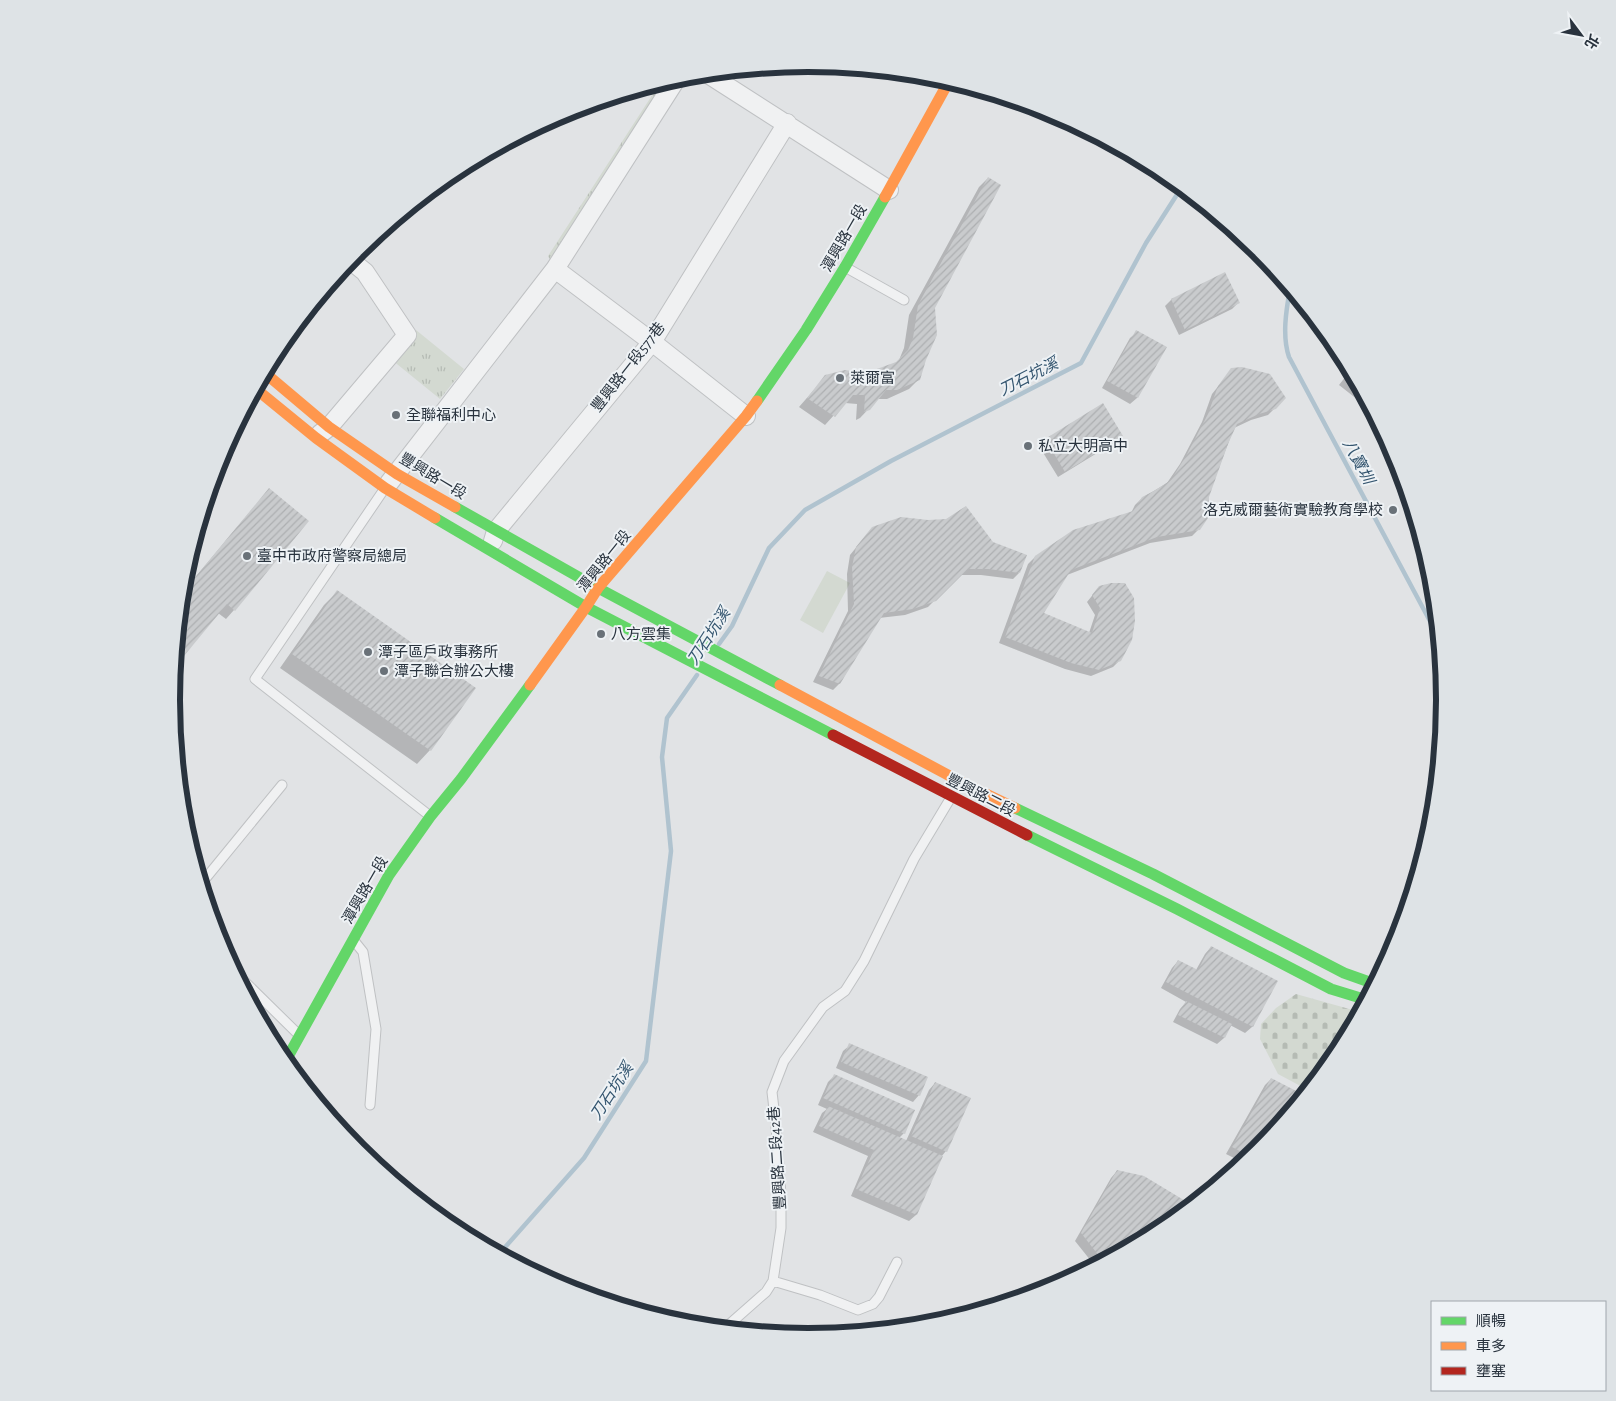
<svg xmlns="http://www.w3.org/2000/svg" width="1616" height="1401" viewBox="0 0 1616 1401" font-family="'Alegreya Sans','Noto Sans TC',sans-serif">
<defs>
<pattern id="cemetery-stones" width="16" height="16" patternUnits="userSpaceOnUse" patternTransform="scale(1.25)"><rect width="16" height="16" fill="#d3d9d1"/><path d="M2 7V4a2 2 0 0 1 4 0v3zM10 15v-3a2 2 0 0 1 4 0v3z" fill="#b5bbb4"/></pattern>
<pattern id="park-tufts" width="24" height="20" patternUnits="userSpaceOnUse" patternTransform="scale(1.25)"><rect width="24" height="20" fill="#d3d9d1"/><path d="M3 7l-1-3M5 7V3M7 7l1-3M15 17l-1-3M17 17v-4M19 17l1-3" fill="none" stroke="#b5bbb4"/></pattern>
<pattern id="building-hatch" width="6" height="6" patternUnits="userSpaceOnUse" patternTransform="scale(1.25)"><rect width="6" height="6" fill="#c9cbcd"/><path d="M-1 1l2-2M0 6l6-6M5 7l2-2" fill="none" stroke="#adafb1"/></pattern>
</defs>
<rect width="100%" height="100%" fill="#e1e3e5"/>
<path fill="url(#cemetery-stones)" d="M1296,994L1360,1012L1337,1054L1308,1090L1278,1074L1260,1039L1261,1024L1276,1008Z"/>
<path fill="url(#park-tufts)" d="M671,80L555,269L548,256L660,83Z
M416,330L464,369L440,399L392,360Z"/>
<path fill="#d3d9d1" d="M827,571L850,583L823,633L800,620Z"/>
<path fill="#0003" d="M988,178L934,308L918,380L909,389L887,399H878L860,418L856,420L857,404L845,403L825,425L799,407L826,376L866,374L896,364L899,360L904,348L909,315L979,187Z
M1171,300L1238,303L1232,309L1179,335L1165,306Z
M1137,332L1165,348L1137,398L1130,404L1102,388L1130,338Z
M1232,369L1285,398L1268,415L1251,420L1234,428L1208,496L1199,529L1192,536L1150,543L1067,575L1042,614L1089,633L1095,615L1087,602L1099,587L1120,660L1113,667L1091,676L1065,669L999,643L1028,564L1035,557L1131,513L1135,505L1142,498L1167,483L1180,464L1202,422L1212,394Z
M1350,371L1372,411L1339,385Z
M1122,435L1115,442L1058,477L1039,446L1046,440Z
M269,489L234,610L226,619L218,613L182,593Z
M872,528L992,543L1019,573L1013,579L981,575H960L928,607L905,615L879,618L840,683L833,690L813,682L848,611L847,574L850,555Z
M337,592L430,750L417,764L280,668L324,605Z
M1211,947L1276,981L1252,1027L1245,1033L1230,1025L1224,1038L1217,1044L1173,1022L1180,1009L1186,1002L1161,988L1172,968L1178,961L1196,970L1205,954Z
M850,1045L919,1095L913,1102L836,1068L843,1051Z
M835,1075L904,1133L899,1138L906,1141L929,1090L935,1083L946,1151L941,1157L916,1215L909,1221L851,1196L868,1156L813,1132L822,1113L827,1109L818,1105L828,1082Z
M1271,1079L1303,1096L1258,1151L1244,1163L1226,1154L1265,1085Z
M1117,1171L1143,1177L1191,1206L1162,1230L1095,1266L1075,1241L1111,1178Z"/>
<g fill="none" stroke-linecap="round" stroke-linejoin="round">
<path stroke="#b0c3cf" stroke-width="4.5" d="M1290,289C1286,311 1282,336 1289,357L1439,638
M719,644L732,626L769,548L805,510L891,461L1081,363L1146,243L1178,193H1188
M499,1254L584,1158L646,1061L671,851L662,757L667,718L697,675"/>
</g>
<path fill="url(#building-hatch)" d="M988,177L1001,185L935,308L937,335L926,360L920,380L897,390H886L870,410L864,412L865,395H853L835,417L807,398L825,375L845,370L866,373L896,362L908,350L913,338L918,305Z
M1225,272L1240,303L1185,330L1171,299Z
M1136,330L1167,347L1138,398L1107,381Z
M1242,367L1270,374L1286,398L1276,409L1259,414L1237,424L1228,444L1209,497L1208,518L1200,530L1157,537L1071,570L1044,613L1092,633L1100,608L1092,595L1099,586L1111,583H1125L1134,598L1135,621L1132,640L1121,661L1099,670L1071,663L1005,637L1035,556L1073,530L1133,511L1142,497L1154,491L1171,480L1186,456L1208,414L1218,386L1231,368Z
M1350,371L1361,391L1345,378Z
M1103,403L1123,436L1065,472L1045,439Z
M269,488L309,521L235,611L227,604L174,668L182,591L183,592Z
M966,506L993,542L1027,555L1020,573L988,569H968L936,601L913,609L884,613L840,684L819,676L854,604L852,567L856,547L872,527L901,517L928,520L946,519Z
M337,590L476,688L431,751L292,654Z
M1211,946L1278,981L1253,1027L1166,982L1178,960L1198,970Z
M1186,1001L1232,1024L1225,1038L1178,1015Z
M849,1043L928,1077L920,1096L841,1062Z
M834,1074L915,1110L905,1134L823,1098Z
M1271,1078L1304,1095L1258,1151L1251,1157L1232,1147Z
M935,1082L971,1098L947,1152L911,1136Z
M828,1106L943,1156L917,1215L856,1189L874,1150L819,1126Z
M1117,1170L1144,1176L1192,1205L1162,1230L1103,1261L1081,1233Z"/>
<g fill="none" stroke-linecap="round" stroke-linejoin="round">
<defs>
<path id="lane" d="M845,267L904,300
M385,488L255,679L430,816
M201,884L282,785
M355,942L363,952L376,1029L370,1105
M235,972L299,1035
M773,1281L820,1295L858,1310L873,1304L879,1297L897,1262
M724,1329L766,1292L773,1281L781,1228V1195L776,1126L772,1092L784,1061L823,1007L845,991L864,961L914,859L950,799"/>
<path id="street" d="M708,74L889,190
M555,269L652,342L746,416
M320,434L329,427L407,335L365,272L350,260
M389,483L555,269L677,78
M493,541L496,531L652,342L787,123"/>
</defs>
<use href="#lane" stroke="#bfc1c3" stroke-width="11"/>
<use href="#street" stroke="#bfc1c3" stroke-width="20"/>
<use href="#lane" stroke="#f0f1f2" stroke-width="9"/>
<use href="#street" stroke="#f0f1f2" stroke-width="18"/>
<path stroke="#63d668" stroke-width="11" d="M757,401L806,330L845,267L885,197
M455,507L598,588L780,685
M435,518L586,607L833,735
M1015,808L1153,874L1344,973L1375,984
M1027,835L1177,909L1331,989L1367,1000
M285,1062L389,875L430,817L461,779L530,685"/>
<path stroke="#ff974d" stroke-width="11" d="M885,197L949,81
M265,373L329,427L397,474L455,507
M256,389L316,438L385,488L435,518
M530,685L586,607L598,588L746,416L757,401
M780,685L961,782L1015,808"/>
<path stroke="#b3261e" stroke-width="11" d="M833,735L1027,835"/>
</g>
<g fill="#697178" stroke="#eef2f5" stroke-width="2">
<circle cx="840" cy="378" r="5"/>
<circle cx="396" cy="415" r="5"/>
<circle cx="1028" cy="446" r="5"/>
<circle cx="1393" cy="510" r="5"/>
<circle cx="247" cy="556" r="5"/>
<circle cx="601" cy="634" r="5"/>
<circle cx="368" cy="652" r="5"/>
<circle cx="384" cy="671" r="5"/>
</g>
<g text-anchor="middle" stroke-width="4" stroke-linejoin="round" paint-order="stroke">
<g font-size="15" fill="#29333e" stroke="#eef2f5">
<text transform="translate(844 238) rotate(-60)" y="5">潭興路一段</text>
<text transform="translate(628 367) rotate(-52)" y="5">豐興路一段577巷</text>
<text transform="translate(433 476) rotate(31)" y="5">豐興路一段</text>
<text transform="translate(604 561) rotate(-51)" y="5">潭興路一段</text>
<text transform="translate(981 795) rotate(27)" y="5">豐興路二段</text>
<text transform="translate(365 890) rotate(-60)" y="5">潭興路一段</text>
<text transform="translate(777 1158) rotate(-94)" y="5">豐興路二段42巷</text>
</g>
<g font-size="15" fill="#29333e" stroke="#eef2f5" text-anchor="start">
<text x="850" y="383">萊爾富</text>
<text x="406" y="420">全聯福利中心</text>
<text x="1038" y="451">私立大明高中</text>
<text x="1383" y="515" text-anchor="end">洛克威爾藝術實驗教育學校</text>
<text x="257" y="561">臺中市政府警察局總局</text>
<text x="611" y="639">八方雲集</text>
<text x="378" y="657">潭子區戶政事務所</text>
<text x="394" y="676">潭子聯合辦公大樓</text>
</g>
<g font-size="16" font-style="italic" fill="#355670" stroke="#eef2f5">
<text transform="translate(1028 376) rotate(-27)" y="6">刀石坑溪</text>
<text transform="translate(1359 461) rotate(62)" y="6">八寶圳</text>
<text transform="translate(708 636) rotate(-57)" y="6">刀石坑溪</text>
<text transform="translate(611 1091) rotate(-57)" y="6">刀石坑溪</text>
</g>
</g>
<path d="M0 0H1616V1401H0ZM180 700a628 628 0 1 1 1256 0a628 628 0 1 1-1256 0Z" fill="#dee3e6" fill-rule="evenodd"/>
<path fill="none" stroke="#29333e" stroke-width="6" d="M180 700a628 628 0 1 1 1256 0a628 628 0 1 1-1256 0Z"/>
<rect x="1431" y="1301" width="175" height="90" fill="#eef2f5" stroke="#9fa6ac"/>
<rect x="1441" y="1317" width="25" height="8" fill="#63d668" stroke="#9fa6ac"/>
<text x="1476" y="1326" font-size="15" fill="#29333e">順暢</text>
<rect x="1441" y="1342" width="25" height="8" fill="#ff974d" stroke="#9fa6ac"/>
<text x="1476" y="1351" font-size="15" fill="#29333e">車多</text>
<rect x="1441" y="1367" width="25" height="8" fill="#b3261e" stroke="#9fa6ac"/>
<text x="1476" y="1376" font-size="15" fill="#29333e">壅塞</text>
<g transform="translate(1581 35) rotate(122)" stroke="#eef2f5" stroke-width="4" paint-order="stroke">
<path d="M0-4L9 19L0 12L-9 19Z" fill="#29333e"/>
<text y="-8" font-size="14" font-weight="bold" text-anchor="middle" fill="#29333e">北</text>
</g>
</svg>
